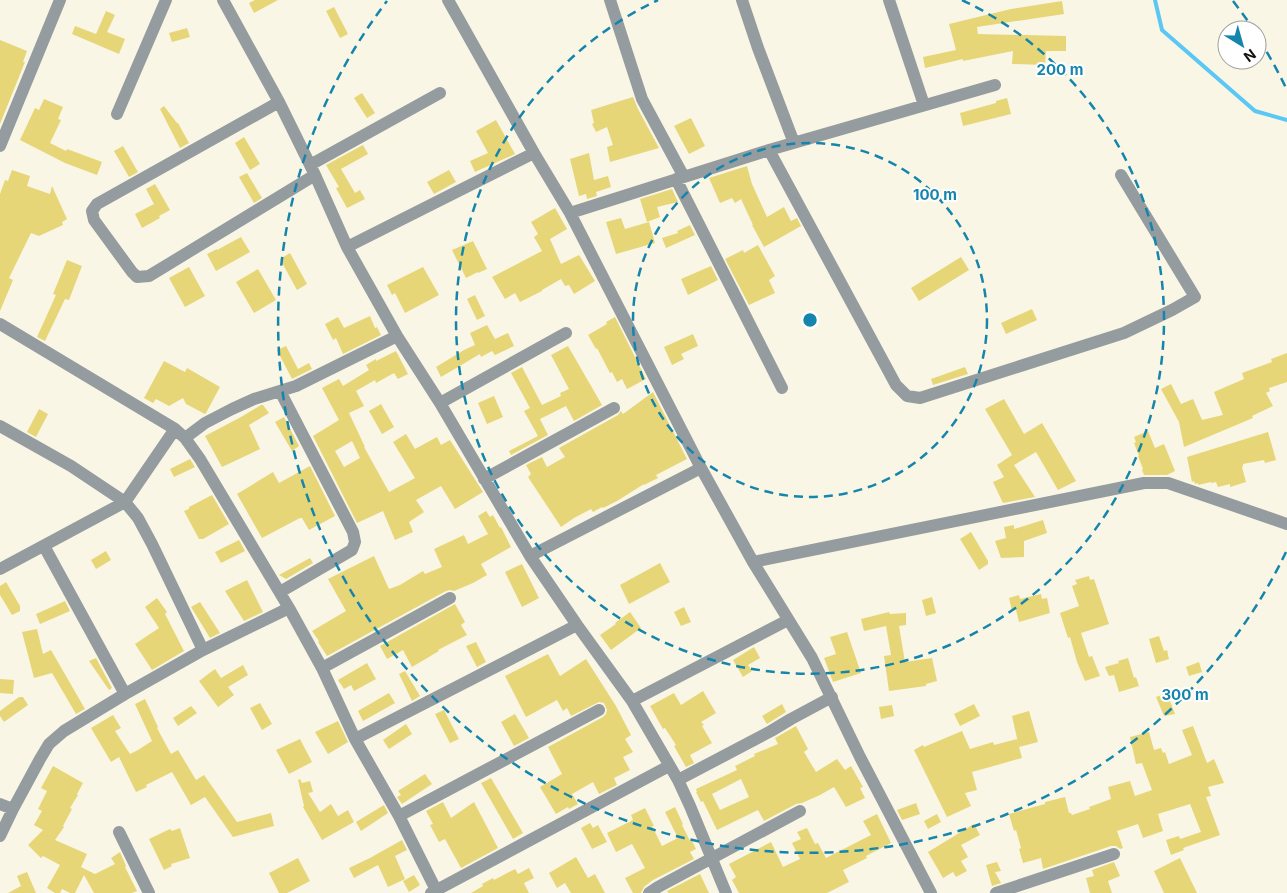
<svg xmlns="http://www.w3.org/2000/svg" width="1287" height="893" viewBox="0 0 1287 893" font-family="Inter,sans-serif">
<rect width="100%" height="100%" fill="#f9f6e5"/>
<g fill="none" stroke-linecap="round" stroke-linejoin="round">
<path stroke="#5ac7f4" stroke-width="4" d="M1155,0L1162,30L1255,111L1287,120"/>
</g>
<path fill="#e7d677" fill-rule="evenodd" d="M255,0H278L254,13L249,3Z
M1062,1L1064,14L977,27L978,34L1066,36V51H1046L1045,65L1012,64L1013,51L963,61V59L925,68L923,57L956,50L949,24L1011,9Z
M334,7L348,34L340,38L326,11Z
M106,11L115,15L107,32L125,39L119,54L72,34L75,26L96,34Z
M187,28L190,37L172,42L169,33Z
M0,40L27,51L23,62H25L0,124Z
M362,93L375,113L367,118L354,98Z
M633,97L638,109L659,148L610,162L607,147L613,145L607,127L596,132L592,124L594,123L591,110Z
M1007,98L1011,114L963,126L960,113L996,103V101Z
M44,99L63,107L58,119L61,120L50,143L66,151L67,149L102,162L97,175L65,163L20,140L35,108L39,110Z
M164,106L177,123H178L189,143L180,148L160,109Z
M691,118L705,146L689,154L674,126Z
M496,120L515,154L475,172L470,161L488,153L476,131Z
M244,137L260,164L250,170L235,143Z
M363,145L368,154L341,169L355,193L360,190L365,199L347,208L336,188L339,187L326,165Z
M123,146L138,172L129,177L114,151Z
M589,153L594,180L608,176L611,187L596,192L597,196L587,199L586,194L579,196L570,159Z
M747,166L752,184L767,217L784,207L791,221L797,218L801,226L764,247L752,225H753L741,199L735,203L732,198L720,203L709,178Z
M12,170L30,176L27,186L50,194L52,186L67,219L62,222L63,225L39,236L31,233L9,278L13,280L0,311V194L5,180L8,181Z
M449,170L456,182L434,194L427,182Z
M247,173L262,198L254,203L239,177Z
M155,184L170,210L159,216L160,218L142,228L135,214L154,204L146,189Z
M672,189L678,202L657,207L660,217L647,222L640,199Z
M555,208L567,229L550,239L561,264L579,255L595,281L574,294L569,285L565,286L561,279L542,290V291L520,302L515,293L505,299L492,277L542,251L534,237L538,234L531,222Z
M621,218L625,229L649,222L655,243L616,254L606,222Z
M690,225L695,235L666,248L662,238L678,233L677,231Z
M241,237L250,252L216,271L207,254L217,249V250Z
M473,241L487,269L478,273V272L466,278L452,250Z
M758,245L775,276L769,280L775,293L749,305L725,259L743,250L744,253Z
M290,253L307,284L297,290L280,259Z
M961,257L969,270L919,301L911,288Z
M67,260L82,266L69,300L65,299L45,341L37,337L56,295L53,294Z
M711,266L718,280L688,295L681,279Z
M189,267L205,296L185,307L169,278Z
M423,267L439,295L405,313L395,293L392,295L387,285Z
M258,269L276,300L254,313L236,282Z
M475,295L485,316L477,320L467,299Z
M1032,309L1037,320L1006,334L1001,323Z
M370,316L375,328L377,327L381,335L343,354L336,338L333,340L325,324L338,317L344,328Z
M615,317L646,379L627,389L622,379L617,382L612,372L610,373L597,348L596,349L588,335L607,324L606,322Z
M487,325L495,339L508,333L514,346L495,355L492,351L481,357L480,354L441,377L436,367L464,350L475,345L470,333Z
M693,334L698,346L681,354L684,359L672,365L664,347Z
M286,346L298,369L309,363L312,369L292,379L277,350Z
M568,346L602,405L574,421L566,406L540,419L548,435L511,455L509,451L538,436L524,411L530,408L511,373L522,367L542,405L561,396L560,393L569,389L551,355Z
M396,351L408,374L398,379L394,373L376,383L375,380L356,391L364,406L349,413L365,447H364L389,492L415,478L393,442L406,434L415,449L437,437L441,445L450,440L483,492L455,509L441,486L416,500L424,512L409,522L413,532L395,540L383,511L357,523L313,436L339,420L322,388L339,379L343,386L369,370L366,365L376,359V361ZM352,441L360,458L344,467L335,451Z
M1287,353V382L1269,388L1270,391L1266,393L1273,406L1252,416L1253,418L1184,447L1179,422L1161,389L1171,384L1181,404L1193,399L1202,420L1223,415L1214,392L1244,379L1242,373L1272,362L1271,359Z
M164,361L185,372L187,368L220,387L206,413L205,414L186,404L183,398L169,406L156,399L153,403L144,398Z
M965,367L968,374L933,385L931,379Z
M653,392L687,459L656,475L658,478L644,485V484L617,501L603,508L602,507L593,512L591,509L574,518L561,527L528,477L531,474L526,465L542,457L547,467L565,457L559,448L618,415L621,411L623,414Z
M494,396L503,417L487,424L478,403Z
M1004,399L1024,434L1042,423L1076,481L1058,490L1036,452L1014,465L1035,497L1003,503L993,482L1004,477L997,465L1012,455L985,409Z
M381,404L394,427L382,434L369,411Z
M261,405H263L269,413L249,425L260,449L222,467L205,436L241,417Z
M39,409L48,414L36,437L27,432Z
M284,417L299,446L292,451L275,422Z
M1148,431L1155,448L1164,444L1175,471L1167,475H1144L1142,470L1143,469L1138,456H1139L1134,443L1136,442L1134,437Z
M1268,432L1276,460L1265,463L1264,460L1243,464V466L1242,467L1246,482L1230,487V484L1218,487L1216,482L1211,483V482L1198,485V483L1195,484L1194,481L1192,482L1187,457Z
M190,459L195,467L174,477L170,469Z
M310,466L335,516L309,530L302,518H300L262,538L237,494L273,472L279,483Z
M212,495L229,524L203,539H199L184,511L189,509V507Z
M486,511L490,517L493,515L500,528L501,527L511,547L481,564L487,575L473,583L454,591L450,590L446,591L327,656L318,642L319,641L312,631L346,611L328,579L374,556L389,589L400,585L423,571L425,574L442,567L434,549L464,535L468,544L488,534L478,516Z
M1043,520L1047,533L1024,541V557L1001,558L995,541L1006,538L1004,527L1014,525V529Z
M971,532L988,561V564L979,570L960,539Z
M239,540L245,551L221,563L215,552Z
M106,551L111,560L96,569L91,560Z
M310,558L313,563L286,579L279,575Z
M660,563L670,582L629,604L620,585Z
M522,564L539,598L522,607L505,572Z
M1089,576L1090,580L1094,579L1109,624L1081,633L1089,657L1092,656L1100,676L1085,681L1077,662L1070,637L1068,638L1060,613L1079,606L1072,586L1077,584L1075,580Z
M247,580L263,612L244,621L225,591Z
M6,582L20,606V611L12,615L0,595V586Z
M1041,594L1042,599L1047,598L1050,613L1019,622L1016,610L1012,611L1009,598L1019,595L1020,599Z
M932,597L936,613L926,616L922,600Z
M157,598L167,612L165,614L184,651L152,670L135,644L159,628L145,607Z
M65,601L70,611L40,624L36,614Z
M200,602L220,633L210,638L191,607Z
M455,604L465,622L461,625L467,635L438,650L439,651L412,667L403,650L387,659L380,646Z
M684,607L691,622L681,626L674,612Z
M630,612L641,628L611,650L600,635L616,624L615,623Z
M889,612L890,614L906,613V625L899,626L905,662L932,658L937,681L926,684V686L889,691L884,656L891,655L886,626L864,631L861,619Z
M37,629L43,654L51,650L85,709L76,714L52,673L34,678L22,632Z
M847,632L861,673L833,682L824,658L836,654L830,637Z
M1159,636L1164,651L1167,650L1169,659L1156,663L1149,639Z
M476,642L486,662L477,667L466,646Z
M754,647L760,658L748,665L752,671L743,677L733,660Z
M548,654L560,676L586,659L616,706L631,735L625,739L633,752L623,757L630,770L614,778L617,785L599,794L593,782L572,794L578,804L569,809L568,807L556,814L540,787L562,774L548,747L603,717L606,714L607,710L604,703L599,702L571,716L567,708L563,711L557,700L526,717L505,676Z
M96,658L112,688L109,690L89,661Z
M1128,658L1134,678L1136,677L1139,686L1119,692L1114,675L1109,676L1105,667L1119,663L1118,661Z
M1199,662L1202,672L1189,676L1186,667Z
M367,663L376,679L354,691L351,685L344,689L338,680Z
M243,665L248,675L228,687L234,695L218,707L199,681L215,669L221,678Z
M405,671L420,696L412,701L399,674Z
M0,679L14,680L13,694L0,693Z
M703,691L716,713L701,722L704,725L702,726L712,743L690,755L694,763L686,767L674,746L676,745L665,728L663,729L650,706L674,693L681,705Z
M389,693L395,703L363,721L358,711Z
M1167,693L1175,714L1164,716L1156,697Z
M19,697H23L28,705L4,722L0,716V711Z
M145,699L158,727L157,728L171,754L178,750L196,780L204,775L237,822L271,813L274,826L233,837L205,797L191,805L172,772L146,785L147,787L136,792L119,757L111,762L91,728L113,715L121,728L115,731L130,754L138,750L152,741L135,704Z
M260,703L272,724L262,730L250,708Z
M782,704L786,712L767,724L762,716Z
M974,704L980,716L960,726L954,714Z
M892,705L894,716L881,719L879,707Z
M191,706L197,713L178,726L173,718Z
M444,710L459,739L450,743L435,714Z
M1029,711L1038,742L1019,747L1012,716Z
M515,714L529,738L514,746L501,722Z
M338,721L348,742L328,754L315,732Z
M406,724L412,734L389,749L383,740Z
M796,726L808,749L804,752L816,772L837,759L845,770L851,766L863,787L860,788L865,798L846,807L834,787L820,795L802,803L796,804L764,821L758,810L717,830L703,801L701,802L696,792H697L696,789L737,770L735,766L755,756L754,754L778,744L775,738ZM741,779L749,797L720,810L712,794Z
M1193,726L1207,763L1214,759L1224,783L1208,787L1211,796L1206,797L1220,835L1183,848L1184,850L1171,855L1166,840L1179,836L1180,839L1201,832L1190,804L1158,814L1163,831L1143,838L1138,824L1117,831L1123,848L1120,849L1116,846H1111L1043,869L1041,858L1023,863L1019,849L1021,848L1016,830L1014,831L1009,814L1045,804V802L1065,797L1069,813H1071L1072,815L1090,809L1089,807L1111,799L1108,787L1130,781L1135,796L1152,790L1142,763L1136,764L1130,737L1149,732L1154,750L1161,748L1163,753L1165,752L1169,764L1192,755L1182,730Z
M962,731L970,749L993,742L994,745L1017,739L1022,758L972,772L977,790L965,793L971,806L947,817L914,750L923,745L924,747Z
M300,739L312,762L289,774L276,750Z
M53,766L83,783L77,794L78,795L70,808L72,809L63,826L64,827L55,840L87,854L81,867L95,874L115,864L111,858L120,852L126,866L125,867L137,891L132,893H94L84,875L75,893H70L62,889L60,893H55L47,888L60,865L43,856L41,858L28,845L43,830L34,825L42,811L38,809L47,791L41,788Z
M425,774L432,784L402,804L397,797L401,795L398,791Z
M491,778L523,833L513,839L481,783Z
M300,779L302,783L310,781L313,792L308,793L320,812L331,804L338,816L348,810L354,822L322,840L303,807L304,806L298,780Z
M443,802L451,818L474,802L498,848L461,868L445,839L439,842L430,825L433,824L426,811Z
M916,803L920,814L902,820L897,810Z
M384,805L388,813L361,831L356,822Z
M675,807L683,824L682,825L690,841H692L696,849L690,852L694,859L653,880L644,887L641,893H633L625,878L645,868L632,844L616,852L607,833L633,820L631,815L645,808L654,826H652L662,846L678,838L665,812Z
M877,814L891,843L866,856L867,858L843,870L849,882L827,893H739L732,880L736,877L729,864L771,842L783,867L800,859L792,843L801,839L797,832L807,828L815,844L818,843L826,858L871,835L863,821Z
M937,814L941,822L928,829L924,821Z
M590,823L593,828L598,825L607,842L592,849L581,828Z
M974,824L980,835L961,845L968,857L961,861L967,871L956,877L953,872L943,878L928,852Z
M180,828L190,858L171,864L172,866L164,870L149,839L170,829L172,831Z
M402,840L407,850L395,856L405,879L388,887L378,865L354,878L349,868L370,858Z
M576,857L588,878L595,874L605,893H571L565,883L557,888L549,873Z
M298,858L310,881L287,893H279L269,873Z
M1180,858L1197,893H1164L1154,871Z
M997,862L1001,871L995,872L1001,883L992,886L986,865Z
M1114,862L1120,876L1108,881L1112,893H1090L1086,878L1094,876L1092,870Z
M529,868L534,878L524,883L529,893H471L483,886L482,884L493,878L494,880L515,869L518,874Z
M27,872L36,893H8L21,886L17,876Z
M700,874L709,893H668L667,891Z
M414,875L420,885L409,892L403,881Z"/>
<g fill="none" stroke-linecap="round" stroke-linejoin="round">
<path stroke="#959ca0" stroke-width="12" d="M223,0L279,102L315,175L347,247L397,336L440,403L530,556L577,625L632,701L678,780L690,806L726,893
M448,0L534,153L570,213L701,468L753,562L812,658L860,757L931,893
M610,0L642,99L684,177
M742,0L758,48L794,143
M889,0L924,105
M279,102L97,204L92,211L94,220L132,272L137,277L149,276L315,175
M117,114L166,0
M0,146L60,0
M769,150L896,385L907,396L920,398L1124,333L1172,310L1195,297L1121,175
M310,165L440,93
M676,179L782,388
M570,213L769,150L995,85
M347,247L534,153
M0,324L175,429L185,438L200,459L289,608L322,668L355,739L399,816L436,890
M280,391L353,532L355,542L352,550L280,592
M440,403L566,333
M0,426L71,466L125,502L175,429
M185,438L205,423L232,409L254,399L296,386L397,336
M484,479L614,408
M44,546L125,694
M530,556L701,468
M753,562L1144,483H1168L1287,524
M0,569L125,502L138,518L152,544L203,650
M322,668L450,598
M632,701L788,620
M355,739L577,625
M678,780L771,731L791,719L832,697
M0,804L13,809
M399,816L599,710
M119,832L149,893
M0,836L13,809L40,759L49,744L64,731L125,694L203,650L289,608
M431,893L669,766
M649,893L658,887L800,811
M996,893L1114,854"/>
</g>
<g fill="none" stroke="#1585ac" stroke-width="2.5" stroke-dasharray="9 6">
<circle cx="810" cy="320" r="177"/>
<path d="M962 0A354 354 0 1 1 658 0"/>
<path d="M1286 552A530 530 0 1 1 387 1M1233 1A530 530 0 0 1 1252 27M1259 39A530 530 0 0 1 1286 88"/>
</g>
<circle cx="810" cy="320" r="8" fill="#1585ac" stroke="#fff" stroke-width="2.5"/>
<g font-size="15" text-anchor="middle" font-weight="bold" fill="#1585ac" stroke="#fff" stroke-width="4" stroke-linejoin="round" paint-order="stroke">
<text x="1060" y="75">200 m</text>
<text x="935" y="200">100 m</text>
<text x="1185" y="700">300 m</text>
</g>
<g transform="translate(1242 45) rotate(143)"><circle r="24" fill="#ffffff" stroke="#a0a09d"/>
<path d="M0-4L9 19L0 12L-9 19Z" fill="#1585ac"/>
<text y="-8" font-size="14" font-weight="bold" text-anchor="middle" fill="#12110b">N</text>
</g>
</svg>
